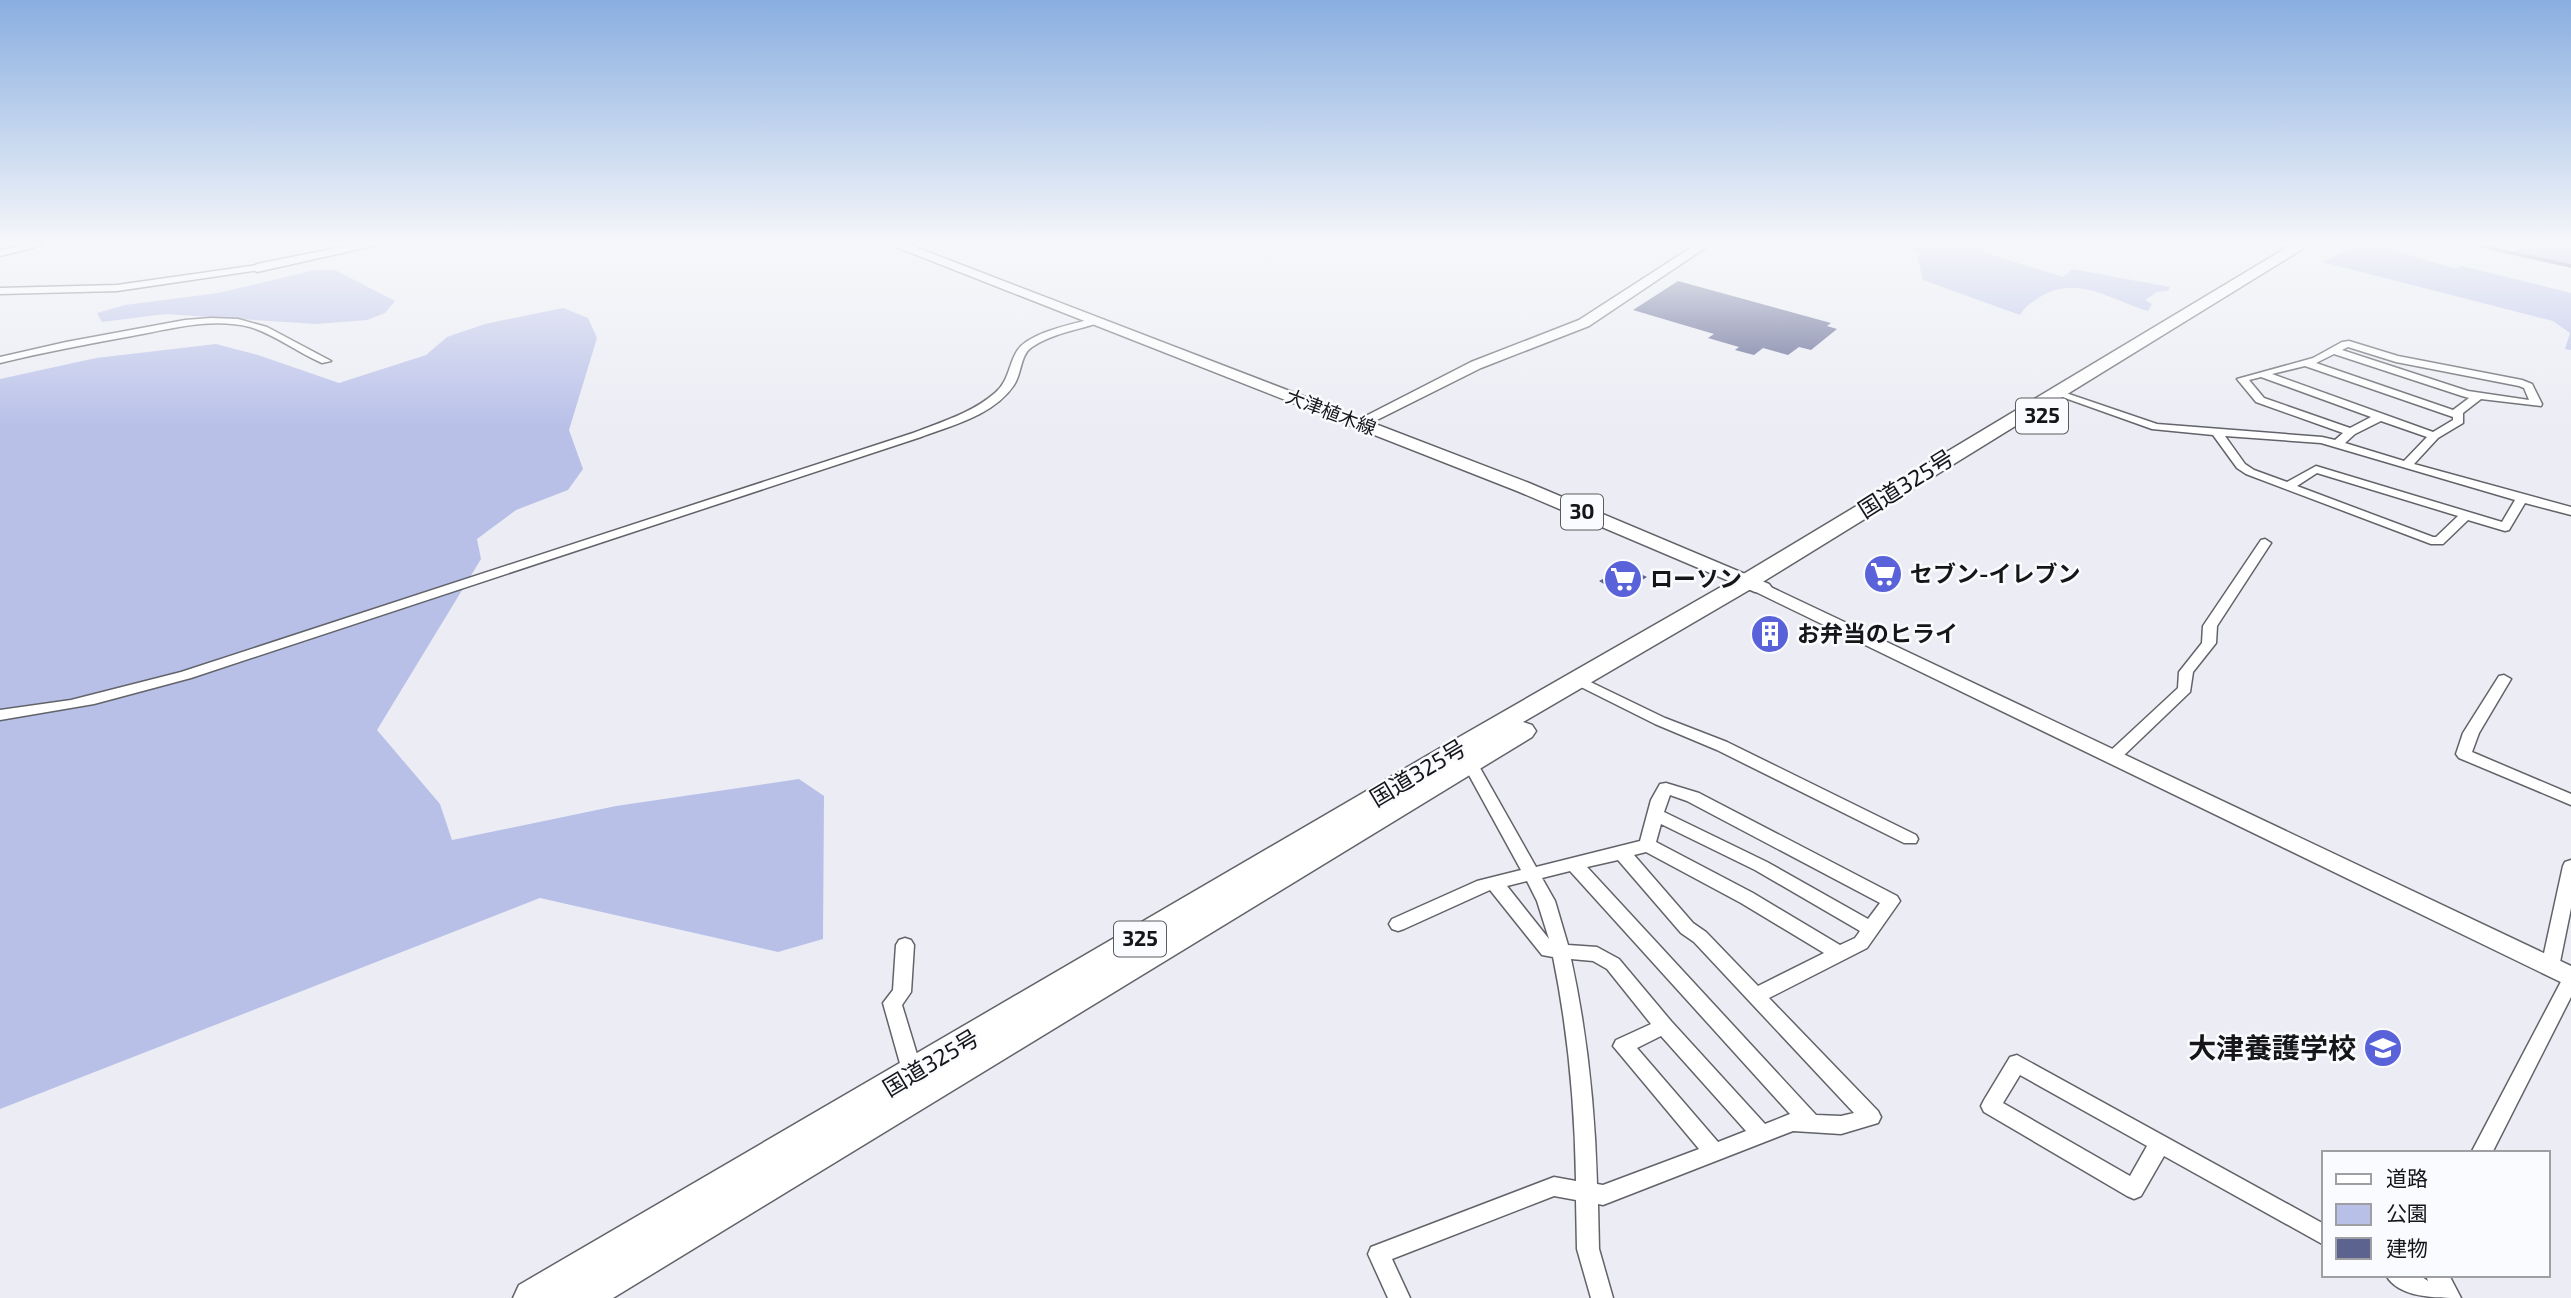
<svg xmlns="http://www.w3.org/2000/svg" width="2571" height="1298" viewBox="0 0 2571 1298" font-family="'Exo 2','Noto Sans JP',sans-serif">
<rect width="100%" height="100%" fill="#ecedf4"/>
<path fill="#b8c0e8" d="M1894,245H1980L1983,252L2063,277L2072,269L2170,287L2168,291L2157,292L2145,300L2152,304L2148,311C2110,300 2078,274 2040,297C2031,303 2025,306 2020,315L1923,280L1917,256L1923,253Z
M2359,245H2377L2456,269L2462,266L2571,293V350L2565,349L2570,333L2553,321L2322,262Z
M2519,245H2571V265L2514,253Z
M315,270H335L395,301L385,313L367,320L316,324L165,314L102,322L97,313L125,305L218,293Z
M563,308L588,318L597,338L569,430L583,469L568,490L516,510L477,539L481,559L377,730L440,804L452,840L616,806L799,779L824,796L823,939L778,952L540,898L0,1109V379L96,358L216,344L258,355L339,383L426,355L447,337L485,324Z"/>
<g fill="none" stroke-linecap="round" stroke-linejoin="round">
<path stroke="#72799b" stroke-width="3.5" d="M2476,245L2571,266"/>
</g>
<path fill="#5c638f" d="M1678,281L1831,323L1827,326L1837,329L1811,350L1799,347L1788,355L1763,348L1754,355L1735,350L1739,347L1708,338L1714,334L1633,310Z
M1884,563L1903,572L1882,585L1863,576Z
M1626,567L1647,577L1620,594L1599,581Z
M1767,622L1789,633L1769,646L1750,637Z"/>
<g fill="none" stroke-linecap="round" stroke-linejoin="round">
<defs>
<path id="street" d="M25,245H43L0,256V250Z
M257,265L262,268L260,270L117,291L0,294V288L117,285Z
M211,318L238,319L267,327L331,361L322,363C298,353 276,335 250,327C212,317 170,329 132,336C88,344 44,352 0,363V357L66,342L185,320Z
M1095,318L1098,319V323C1077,330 1051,334 1032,347C1020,355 1022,373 1014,385C994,415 953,425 921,437L191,678L94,704L0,720V710L71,700L181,672L913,433C941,422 972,413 995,393C1009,381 1008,366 1017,351C1029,332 1074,324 1095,318Z
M2349,341L2398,356L2522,380L2532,384L2542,404L2541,406L2481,399L2463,413V423L2438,438L2414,464L2571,507V515L2525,503L2509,530L2505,531L2468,520L2443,544H2431L2246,474L2237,468L2213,435L2152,429L2051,393L2056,390L2060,391L2157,424L2322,437L2335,440L2343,433L2256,402L2237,379L2313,358L2342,342ZM2348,347L2396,362L2519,386L2524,388L2529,400L2468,391L2342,350ZM2334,354L2462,396L2469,398L2453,410L2316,363ZM2305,366L2453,417V420L2433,432L2272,374ZM2261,377L2371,417L2350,428L2264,398L2249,380ZM2381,421L2427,437L2404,461L2345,443L2355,434ZM2225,436L2321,443L2515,500L2502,522L2316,466L2287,482L2254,470L2245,464ZM2317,473L2458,516L2436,537H2433L2297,486Z
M2265,539L2271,543L2217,626L2216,643L2193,672L2190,692L2119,760H2109L2106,756L2109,752L2178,688L2179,672L2202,643L2203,626L2261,540Z
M2504,675L2511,679L2479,733L2472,752L2571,794V805L2459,758L2456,754L2463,733L2499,676Z
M1578,676L1665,718L1727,742L1916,835L1918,839L1916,843H1904L1717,750L1655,724L1573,683L1571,680Z
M1464,752L1475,759L1536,867L1640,841L1651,800L1660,784L1666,783L1699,793L1897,896L1900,901L1867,948L1769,998L1878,1111L1881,1117L1878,1123L1841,1134L1793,1131L1603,1205L1598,1204L1599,1249L1613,1298H1591L1577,1249L1576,1200L1554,1196L1392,1259L1410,1298H1388L1368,1254L1371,1247L1554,1177L1576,1181C1575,1106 1568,1030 1553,957L1542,955L1490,890L1404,929L1398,931L1392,929L1389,924L1392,919L1477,881L1521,870L1464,766L1456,757L1459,753ZM1670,795L1687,801L1880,903L1868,919L1767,862L1664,812ZM1661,824L1755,870L1860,931L1855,938L1840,945L1753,893L1656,842ZM1646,852L1741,903L1824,953L1758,986L1706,932L1693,923L1634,855ZM1618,860L1681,933L1694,942L1854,1113L1841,1116L1816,1115L1587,867ZM1570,871L1790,1114L1765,1124L1671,1021L1619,959L1597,947L1568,945L1555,901L1542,878ZM1527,881L1537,901L1549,939L1507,886ZM1571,959L1593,961L1607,969L1651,1024L1616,1040L1613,1046L1699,1149L1603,1185L1597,1184C1595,1109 1587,1032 1571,959ZM1661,1036L1746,1131L1718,1142L1637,1048Z
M2571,860V908L2559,967L2556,972L2550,974L2544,972L2541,967L2563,866L2565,862Z
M905,938L911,940L914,945L911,992L902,1005L923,1074L920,1080L913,1082L906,1080L903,1074L883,1003L893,990L896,945L899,940Z
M2571,972V997L2492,1153H2471L2565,974Z
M2017,1055L2324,1224V1245L2164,1156L2141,1196L2134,1199L2127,1196L1984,1112L1981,1106L1984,1100L2010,1057ZM2020,1075L2147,1146L2130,1176L2003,1103Z
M2386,1275H2419L2428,1281L2426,1275H2449L2461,1298C2437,1298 2398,1298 2386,1275Z"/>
<path id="secondary" d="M351,245H377L257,272L251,268L257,264Z
M1695,245L1705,248L1589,326L1481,368L1365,426H1355L1352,423L1471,362L1579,320Z
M1762,583L2571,966V987L1756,592L1753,588L1756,584Z"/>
<path id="primary" d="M891,245H910L1529,483L1769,584L1772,588L1769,592H1755L1517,491Z"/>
<path id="highway" d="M2291,245H2309L1756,586L1523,722L1532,725L1536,731L1532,737L613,1298H513L519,1285L1447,744L1740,576Z"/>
</defs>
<use href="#street" stroke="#626369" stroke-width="3"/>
<use href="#secondary" stroke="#626369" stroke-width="3"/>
<use href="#primary" stroke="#626369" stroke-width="3"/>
<use href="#highway" stroke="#626369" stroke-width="3"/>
<use href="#street" fill="#fff" fill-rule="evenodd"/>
<use href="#secondary" fill="#fff" fill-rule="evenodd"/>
<use href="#primary" fill="#fff" fill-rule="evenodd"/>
<use href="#highway" fill="#fff" fill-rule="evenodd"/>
</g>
<linearGradient id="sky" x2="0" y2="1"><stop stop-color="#89aee0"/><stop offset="0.57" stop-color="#f6f7fa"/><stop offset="1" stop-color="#f6f7fa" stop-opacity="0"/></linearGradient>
<rect width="2571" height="427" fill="url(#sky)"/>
<defs>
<symbol id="supermarket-disc" viewBox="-11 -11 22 22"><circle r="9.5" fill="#5a62d9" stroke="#fafbff"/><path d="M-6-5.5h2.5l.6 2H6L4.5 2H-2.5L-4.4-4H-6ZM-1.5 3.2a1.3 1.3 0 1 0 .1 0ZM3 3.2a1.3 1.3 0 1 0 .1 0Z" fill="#fff"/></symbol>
<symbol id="building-disc" viewBox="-11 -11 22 22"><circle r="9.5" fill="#5a62d9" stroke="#fafbff"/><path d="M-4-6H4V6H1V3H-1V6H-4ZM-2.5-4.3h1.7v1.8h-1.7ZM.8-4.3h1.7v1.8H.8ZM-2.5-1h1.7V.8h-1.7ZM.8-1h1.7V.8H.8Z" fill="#fff"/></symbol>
<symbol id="school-disc" viewBox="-11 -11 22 22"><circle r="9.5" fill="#5a62d9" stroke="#fafbff"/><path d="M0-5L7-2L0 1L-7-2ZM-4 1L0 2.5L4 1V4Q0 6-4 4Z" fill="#fff"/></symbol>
</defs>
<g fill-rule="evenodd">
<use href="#supermarket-disc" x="1861" y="552" width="44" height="44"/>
<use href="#supermarket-disc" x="1601" y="557" width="44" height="44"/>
<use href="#building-disc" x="1748" y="612" width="44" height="44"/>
<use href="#school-disc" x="2361" y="1026" width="44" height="44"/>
</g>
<g text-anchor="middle" stroke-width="5" stroke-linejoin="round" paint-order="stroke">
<g font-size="19" fill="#161619" stroke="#fafbff">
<text transform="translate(1331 412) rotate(21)" y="7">大津植木線</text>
</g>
<g fill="#fafbff" stroke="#5a5b5e" stroke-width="2">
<rect x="2016" y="398.5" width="52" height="35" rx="5"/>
<rect x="1561" y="494.5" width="42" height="35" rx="5"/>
<rect x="1114" y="921.5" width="52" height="35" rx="5"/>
</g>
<g font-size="21" font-weight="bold" fill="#161619">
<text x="2042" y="423">325</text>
<text x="1582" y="519">30</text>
<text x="1140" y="946">325</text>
</g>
<g font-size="23" fill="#161619" stroke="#fafbff">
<text transform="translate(1906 484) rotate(-32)" y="8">国道325号</text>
<text transform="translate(1418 773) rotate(-31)" y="8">国道325号</text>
<text transform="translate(931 1063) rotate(-31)" y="8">国道325号</text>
</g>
<g font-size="23" font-weight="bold" fill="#161619" stroke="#fafbff" text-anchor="start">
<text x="1910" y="582">セブン-イレブン</text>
<text x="1650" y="587">ローソン</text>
<text x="1797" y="642">お弁当のヒライ</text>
</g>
<g font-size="28" font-weight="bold" fill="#161619" stroke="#fafbff" text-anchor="end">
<text x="2356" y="1058">大津養護学校</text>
</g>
</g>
<rect x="2322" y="1151" width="228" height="126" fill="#fafbff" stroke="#9f9fa3" stroke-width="2"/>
<rect x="2336" y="1174" width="35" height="10" fill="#ffffff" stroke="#9f9fa3" stroke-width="2"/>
<text x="2386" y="1186" font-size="21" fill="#161619">道路</text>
<rect x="2336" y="1204" width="35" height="21" fill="#b8c0e8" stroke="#9f9fa3" stroke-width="2"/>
<text x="2386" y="1221" font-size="21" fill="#161619">公園</text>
<rect x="2336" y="1238" width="35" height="21" fill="#5c638f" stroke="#9f9fa3" stroke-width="2"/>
<text x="2386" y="1256" font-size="21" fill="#161619">建物</text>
</svg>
